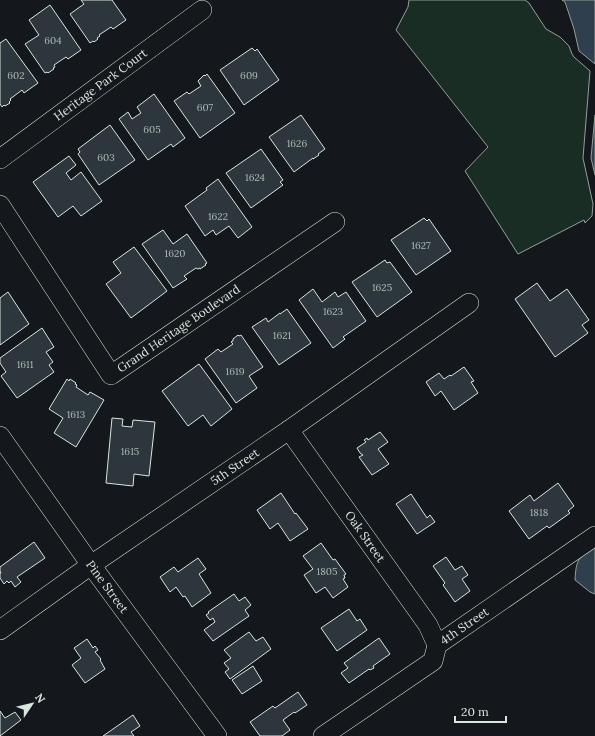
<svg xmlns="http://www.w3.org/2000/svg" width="595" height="736" viewBox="0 0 595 736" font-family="Lora,serif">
<rect width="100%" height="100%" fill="#14181c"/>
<path fill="#1a2d24" stroke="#939e99" d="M409,0H525L529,3L546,29L560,37L569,46L572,54L574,57L590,71L583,158L593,204L592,216L585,223L584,220L518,254L465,171L488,147L396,30L408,7Z"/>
<path fill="#2f3f4d" stroke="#939e99" d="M562,0H595V64L579,51L574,29L565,2Z
M595,115V175L591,158Z
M595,546V594L590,592L575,580C576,560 578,557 595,546Z"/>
<path fill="#2c363c" stroke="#d8e6dc" d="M81,0H112L126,20L113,29L111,27L99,35L100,36L97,38L98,39L94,42L93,41L90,43L70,14L84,4Z
M50,5L81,50L68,59L66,57L54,65L55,67L53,68L54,69L48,73L47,72L45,73L25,44L39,35L29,20Z
M6,39L38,83L24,93L22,90L10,99L11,100L9,102L10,103L5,106L4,105L2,107L0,104V43Z
M252,48L255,51L257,49L279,80L244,105L220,70Z
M207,74L235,113L200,138L174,101L187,92L189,94L201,86L198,81L204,75L205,76Z
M154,94L185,138L173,147L171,144L148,160L119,119L128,112L132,119L141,113L137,107Z
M301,115L325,149L318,154L319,155L313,159V158L294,172L269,137Z
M110,125L135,160L99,185L78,154L80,152L78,149Z
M261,149L283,180L280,182L283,185L251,208L226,173Z
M69,156L76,165L66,173L71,180L81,172L102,201L81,216L73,206L58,217L33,182Z
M218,179L252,227L238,238L229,226L216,235L213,230L205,236L185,206L207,190L206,188Z
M424,218L427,221L429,219L451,251L416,275L391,240Z
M163,230L173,244L187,234L207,263L205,264L206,265L200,269V268L198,269L196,268L184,276L187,279L173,288L142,244Z
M134,247L167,291L131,318L106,284L121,273L113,262Z
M385,260L387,263L390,262L412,292L377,317L352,282Z
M537,283L550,301L567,289L589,320L582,325L588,333L555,357L515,299Z
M313,289L322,302L335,292L338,297L346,292L366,321L343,337L345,339L333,348L299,300Z
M8,292L29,324L0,345V298Z
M287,309L311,343L279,365L252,327L266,318L268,322L280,313V314Z
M42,328L54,347L46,352L53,362L49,365L54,372L17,398L1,376L6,372L0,363V358Z
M238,335L239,336L241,335L263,367L249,376L257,388L236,403L205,359L218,349L221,352L233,344L231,342L233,341V339Z
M199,364L232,409L211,426L203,415L188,426L162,391Z
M464,367L474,381L471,382L478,393L454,410L441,391L435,396L426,382L439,373L444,379L450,375L451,376Z
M67,379L69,381L70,379L76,383L75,384L77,385L76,387L88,395L90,392L104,400L76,447L54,433L63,418L49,409Z
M112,418L123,419L122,426L132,427L133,420L155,422L149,476L134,474L133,486L106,483Z
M380,432L388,442L378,449L389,464L372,475L359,457L363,455L360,453L357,448L366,442L364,440L367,438L368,440Z
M558,483L574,506L568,511L570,513L549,528L547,526L529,539L509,511L530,495L534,501Z
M281,493L295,514L296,513L308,529L290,541L278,523L270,529L257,510Z
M411,494L427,518L430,515L435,522L417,534L396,504Z
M34,542L45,558L17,577L21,582L15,587L11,581L9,583L7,581L4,584L0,578V573H1L0,571V567Z
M321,543L333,560L335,559L346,574L344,575L345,578L343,579L348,587L333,598L325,587L316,593L304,575L313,569L303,556Z
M446,557L455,570L462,566L468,575L462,579L470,591L455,602L443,585L445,583L433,566Z
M198,558L206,569L199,574L211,593L192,607L185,596L183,597L176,587L170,592L160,577L174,567L178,572Z
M234,594L239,601L245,597L251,605L245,610L249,616L213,641L204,630L215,622L213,618L210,620L206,615L209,613L208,612Z
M349,609L357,621L360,619L367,630L337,651L321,628Z
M249,632L256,641L263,637L271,649L230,679L225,672L229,669L224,663L231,658L224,650Z
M379,638L390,654L373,666L374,668L370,670L369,669L349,683L341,673L348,668L344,663Z
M87,639L93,648L95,646L98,650L95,652L101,659L100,660L105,669L85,683L72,665L81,658L74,648Z
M253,666L262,681L242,694L232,680Z
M298,692L307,705L295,713L294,712L283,720L290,730L282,736H260L250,722L273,706L275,708Z
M0,711L5,718L15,712L21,720L0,736Z
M133,715L140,726L131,732L134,736H103Z"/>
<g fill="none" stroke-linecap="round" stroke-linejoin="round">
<defs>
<g id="minor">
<path id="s1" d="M0,159L202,10"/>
<path id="s2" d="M0,205L111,375L335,222"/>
<path id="s3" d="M289,430L428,625L437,645"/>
<path id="s4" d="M0,436L91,565L217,736"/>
<path id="s5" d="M0,630L91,565L289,430L469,303"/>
<path id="s6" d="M323,736L433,661L437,645L595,536"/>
</g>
</defs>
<use href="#minor" stroke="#d8e6dc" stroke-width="20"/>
<use href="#minor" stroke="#14181c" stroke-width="19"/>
</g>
<g text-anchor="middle" stroke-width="3" stroke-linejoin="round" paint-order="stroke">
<g font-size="10" fill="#adbab4">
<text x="53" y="44">604</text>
<text x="16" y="79">602</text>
<text x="249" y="79">609</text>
<text x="205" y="111">607</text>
<text x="152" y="133">605</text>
<text x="297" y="147">1626</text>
<text x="106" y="161">603</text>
<text x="255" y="181">1624</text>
<text x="218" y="220">1622</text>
<text x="421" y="249">1627</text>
<text x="175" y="257">1620</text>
<text x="382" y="291">1625</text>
<text x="333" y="315">1623</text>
<text x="282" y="339">1621</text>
<text x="25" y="368">1611</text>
<text x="235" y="375">1619</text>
<text x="76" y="418">1613</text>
<text x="130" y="455">1615</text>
<text x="539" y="516">1818</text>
<text x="327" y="575">1805</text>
</g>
<g font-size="12" fill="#d8e6dc" stroke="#14181c">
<text dy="4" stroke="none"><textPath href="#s1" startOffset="125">Heritage Park Court</textPath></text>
<text dy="4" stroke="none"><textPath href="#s2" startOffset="285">Grand Heritage Boulevard</textPath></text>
<text dy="4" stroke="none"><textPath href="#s5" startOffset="286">5th Street</textPath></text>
<text dy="4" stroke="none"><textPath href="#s3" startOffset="131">Oak Street</textPath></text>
<text dy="4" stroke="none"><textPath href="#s4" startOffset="185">Pine Street</textPath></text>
<text dy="4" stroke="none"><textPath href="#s6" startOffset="183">4th Street</textPath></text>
</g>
</g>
<g transform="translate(32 704) rotate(55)" stroke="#14181c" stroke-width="3" paint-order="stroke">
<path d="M0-3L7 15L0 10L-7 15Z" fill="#d8e6dc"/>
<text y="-6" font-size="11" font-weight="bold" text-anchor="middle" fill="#d8e6dc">N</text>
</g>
<path d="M455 716v6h51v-6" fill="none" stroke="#d8e6dc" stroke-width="2"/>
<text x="461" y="716" font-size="12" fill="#d8e6dc" stroke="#14181c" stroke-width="3" paint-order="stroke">20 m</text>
</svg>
